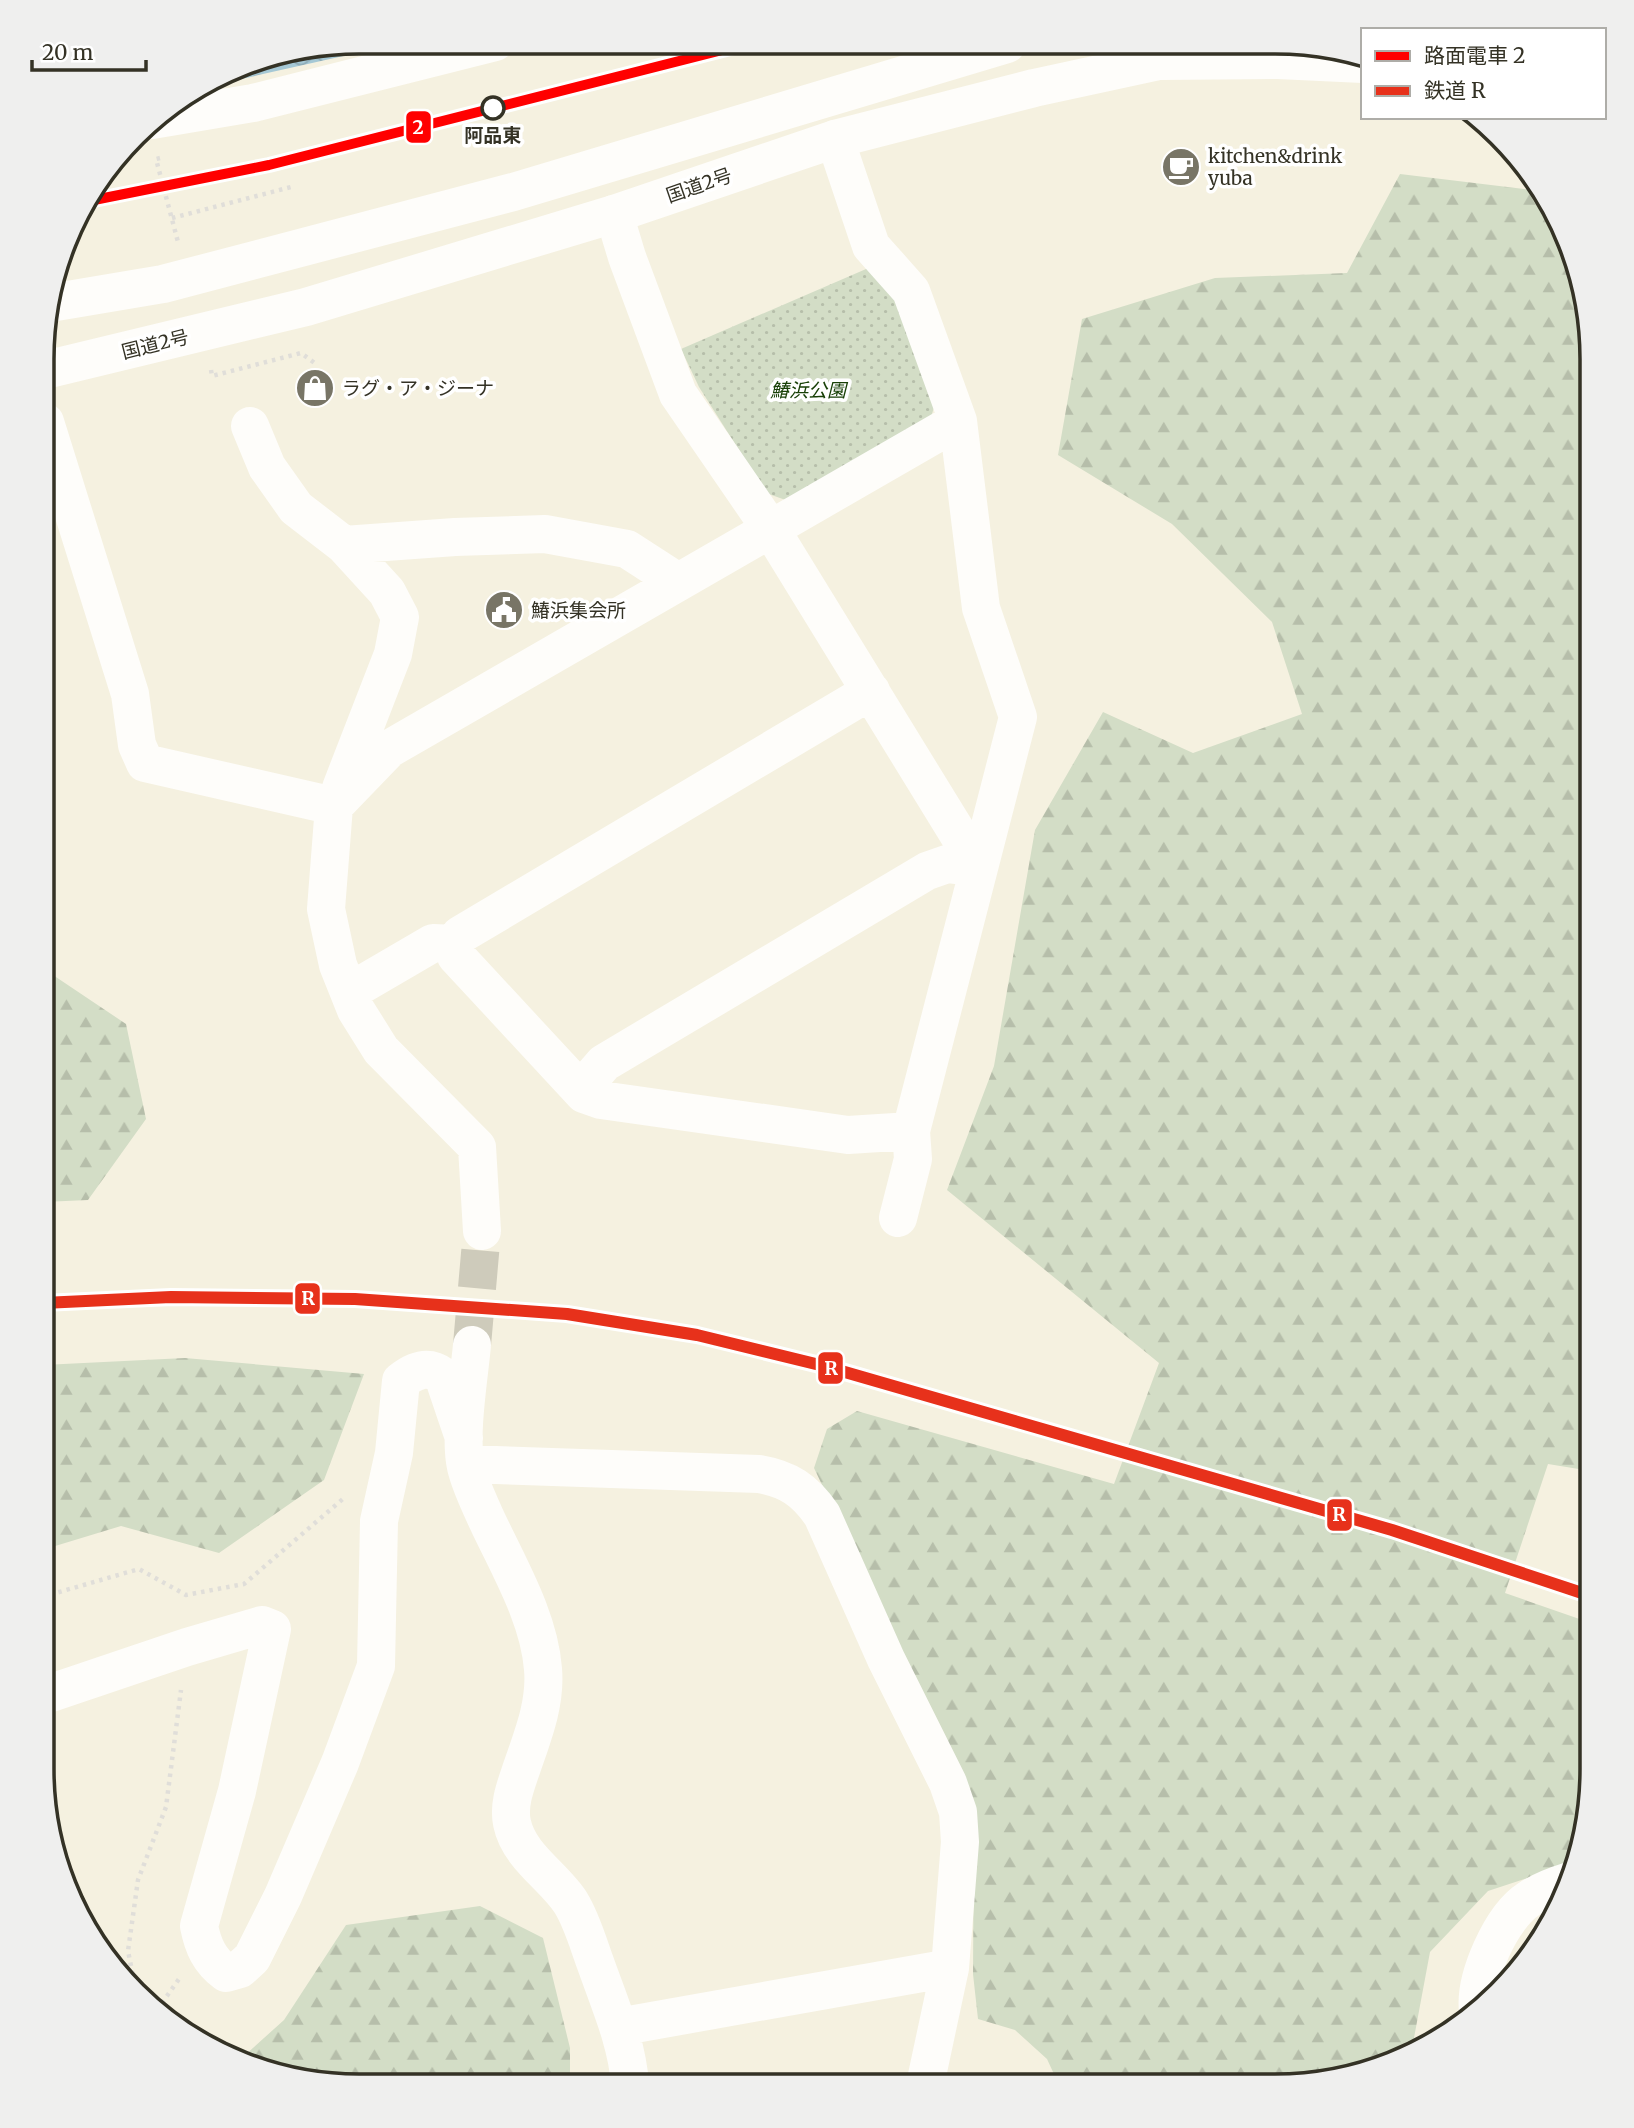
<svg xmlns="http://www.w3.org/2000/svg" width="1634" height="2128" viewBox="0 0 1634 2128" font-family="Merriweather,'Noto Sans JP',serif">
<defs>
<pattern id="grass-dots" width="8" height="8" patternUnits="userSpaceOnUse" patternTransform="scale(1.75)"><rect width="8" height="8" fill="#d3ddc6"/><path d="M2 2h.1M6 6h.1" fill="none" stroke="#b6beaa" stroke-width="1.8" stroke-linecap="round"/></pattern>
<pattern id="forest-firs" width="22" height="20" patternUnits="userSpaceOnUse" patternTransform="scale(1.75)"><rect width="22" height="20" fill="#d3ddc6"/><path d="M5 1l3.5 6h-7zM16 11l3.5 6h-7z" fill="#b6beaa"/></pattern>
<pattern id="water-waves" width="16" height="10" patternUnits="userSpaceOnUse" patternTransform="scale(1.75)"><rect width="16" height="10" fill="#a5c8d5"/><path d="M0 5q4-4 8 0t8 0" fill="none" stroke="#8facb7"/></pattern>
</defs>
<rect width="100%" height="100%" fill="#f5f1e0"/>
<path fill="url(#grass-dots)" d="M873,266L904,301L939,392L930,420L791,502L766,493L699,387L681,349Z"/>
<path fill="url(#forest-firs)" d="M1400,174L1540,191L1559,219L1592,359L1591,1471L1548,1464L1505,1593L1591,1623V1790L1577,1862L1488,1891L1430,1952L1411,2054L1275,2086L1059,2085L1047,2059L1015,2030L978,2019L973,1974L974,1804L814,1468L827,1429L857,1411L1114,1484L1159,1363L947,1190L994,1066L1035,830L1103,712L1193,753L1302,714L1272,622L1172,524L1058,455L1082,319L1215,278L1347,273Z
M44,969L126,1024L146,1119L88,1200L43,1202Z
M185,1358L364,1374L324,1480L219,1553L121,1526L42,1550L43,1365Z
M480,1906L543,1938L570,2048V2084L318,2083L244,2056L284,2020L346,1925Z"/>
<path fill="url(#water-waves)" d="M359,42H406L210,86L257,59Z"/>
<g fill="none" stroke-linecap="round" stroke-linejoin="round">
<path stroke="#cecbbb" stroke-width="38" stroke-dasharray="38 19" stroke-linecap="butt" d="M472,1345L482,1231"/>
<path stroke="#e0ded9" stroke-width="4.5" stroke-dasharray="3.5 5" stroke-linecap="butt" d="M160,158L156,159L178,242
M172,218L295,186
M211,370L212,376L301,353L316,364
M42,1597L139,1569L186,1595L244,1584L344,1498
M136,1991L128,1951L138,1880L166,1807L181,1690
M157,2010L179,1979"/>
<path stroke="#fefdfa" stroke-width="38" d="M152,120L253,103L495,42
M614,214L627,257L678,394L770,528L979,868
M45,422L130,694L137,745L145,763L334,806L326,909L338,965L356,1010L381,1050L477,1147L482,1231
M250,426L267,467L296,508L344,545L387,592L400,617L393,654L341,788
M344,545L455,537L545,534L627,549L678,582
M871,691L460,935L455,944L456,956L584,1094L601,1100L848,1135L911,1131
M334,806L389,749L958,421L911,291L871,246L835,139
M349,992L433,943L455,944
M584,1094L591,1078L604,1063L927,871L947,864L979,868
M898,1218L913,1159L911,1131L1018,717L981,608L958,421
M472,1345C469,1378 459,1436 466,1467C470,1484 478,1500 485,1516C507,1564 539,1616 543,1669C546,1703 533,1735 522,1767C516,1785 508,1804 512,1823C519,1857 554,1876 571,1903C582,1921 588,1943 595,1962C609,2002 627,2042 630,2084
M466,1464L759,1474C788,1479 805,1490 822,1515L886,1659L948,1783L958,1812L960,1842L950,1968L925,2085
M42,1696L187,1647L262,1625L272,1629L237,1791L199,1926C203,1946 209,1960 226,1973L240,1969L252,1958L283,1896L340,1763L376,1666L379,1521L394,1453L401,1381C415,1370 428,1365 443,1376L464,1438
M1478,2011C1474,1978 1501,1917 1529,1899C1541,1891 1557,1885 1570,1881
M618,2027L950,1968"/>
<path stroke="#fefdfa" stroke-width="38" d="M50,303L163,284L513,192L1007,44
M45,370L306,307L614,214L835,139L1034,88L1159,61L1278,60L1363,64"/>
<defs>
<path id="rail-1" d="M43,1303L171,1297L355,1299L567,1314L697,1335L824,1366L1392,1530L1591,1596"/>
</defs>
<use href="#rail-1" stroke="#fff" stroke-width="18"/>
<use href="#rail-1" stroke="#e7311b" stroke-width="12"/>
<defs>
<path id="tram-1" d="M84,202L269,165L750,43"/>
</defs>
<use href="#tram-1" stroke="#fff" stroke-width="16"/>
<use href="#tram-1" stroke="#f00" stroke-width="10"/>
</g>
<defs>
<symbol id="cafe-disc" viewBox="-11 -11 22 22"><circle r="9.5" fill="#787566" stroke="#fff"/><path d="M-5.5-4.5H6V0H3Q3 3.5 0 3.5H-2.5Q-5.5 3.5-5.5 0ZM3-3.2v2h1.7v-2ZM-6 4.5H4V6H-6Z" fill="#fff"/></symbol>
<symbol id="shop-disc" viewBox="-11 -11 22 22"><circle r="9.5" fill="#787566" stroke="#fff"/><path d="M-5-2.5h2.3a2.7 3.5 0 0 1 5.4 0H5L5.5 6h-11ZM-1.5-2.5h3a1.5 2.3 0 0 0-3 0Z" fill="#fff"/></symbol>
<symbol id="civic-disc" viewBox="-11 -11 22 22"><circle r="9.5" fill="#787566" stroke="#fff"/><path d="M-.6-6.5H3V-4.5H.6V-3L4-1V1h2V6H-6V1h2V-1L-.6-3ZM-1.2 2.5V6h2.4V2.5Z" fill="#fff"/></symbol>
</defs>
<g fill-rule="evenodd">
<use href="#cafe-disc" x="1159" y="145" width="44" height="44"/>
<use href="#shop-disc" x="293" y="366" width="44" height="44"/>
<use href="#civic-disc" x="482" y="588" width="44" height="44"/>
</g>
<circle fill="#fff" stroke="#343225" stroke-width="3.5" cx="493" cy="108" r="11"/>
<g text-anchor="middle" stroke-width="7" stroke-linejoin="round" paint-order="stroke">
<g font-size="19" font-weight="bold" fill="#343225" stroke="#fff">
<text x="493" y="142">阿品東</text>
</g>
<g font-size="19" fill="#343225" stroke="#fff" text-anchor="start">
<text x="1208" y="163">kitchen&amp;drink<tspan x="1208" dy="22">yuba</tspan></text>
<text x="342" y="395">ラグ・ア・ジーナ</text>
<text x="531" y="617">鰆浜集会所</text>
</g>
<g font-size="19" fill="#343225" stroke="#fff">
<text transform="translate(699 185) rotate(-19)" y="7">国道2号</text>
<text transform="translate(155 344) rotate(-14)" y="7">国道2号</text>
</g>
<g font-size="19" font-style="italic" fill="#184007" stroke="#fff">
<text x="808" y="397">鰆浜公園</text>
</g>
</g>
<path d="M0 0H1634V2128H0ZM359 54H1275A305 305 0 0 1 1580 359V1769A305 305 0 0 1 1275 2074H359A305 305 0 0 1 54 1769V359A305 305 0 0 1 359 54Z" fill="#efefee" fill-rule="evenodd"/>
<path fill="none" stroke="#343225" stroke-width="3.5" d="M359 54H1275A305 305 0 0 1 1580 359V1769A305 305 0 0 1 1275 2074H359A305 305 0 0 1 54 1769V359A305 305 0 0 1 359 54Z"/>
<g stroke="#fff" stroke-width="2.5">
<rect x="405" y="110" width="27" height="34" rx="7" fill="#f00"/>
<rect x="294" y="1282" width="27" height="33" rx="7" fill="#e7311b"/>
<rect x="817" y="1351" width="27" height="34" rx="7" fill="#e7311b"/>
<rect x="1326" y="1498" width="27" height="34" rx="7" fill="#e7311b"/>
</g>
<g font-size="19" text-anchor="middle" font-weight="bold" fill="#fff">
<text x="418" y="134">2</text>
<text x="308" y="1305">R</text>
<text x="831" y="1375">R</text>
<text x="1339" y="1521">R</text>
</g>
<rect x="1361" y="28" width="245" height="91" fill="#ffffff" stroke="#aeada8" stroke-width="2"/>
<rect x="1375" y="51" width="35" height="10" fill="#ff0000" stroke="#aeada8" stroke-width="2"/>
<text x="1424" y="63" font-size="21" fill="#343225">路面電車 2</text>
<rect x="1375" y="86" width="35" height="10" fill="#e7311b" stroke="#aeada8" stroke-width="2"/>
<text x="1424" y="98" font-size="21" fill="#343225">鉄道 R</text>
<path d="M32 60v10h114v-10" fill="none" stroke="#343225" stroke-width="3.5"/>
<text x="42" y="60" font-size="21" fill="#343225" stroke="#ffffff" stroke-width="5" paint-order="stroke">20 m</text>
</svg>
